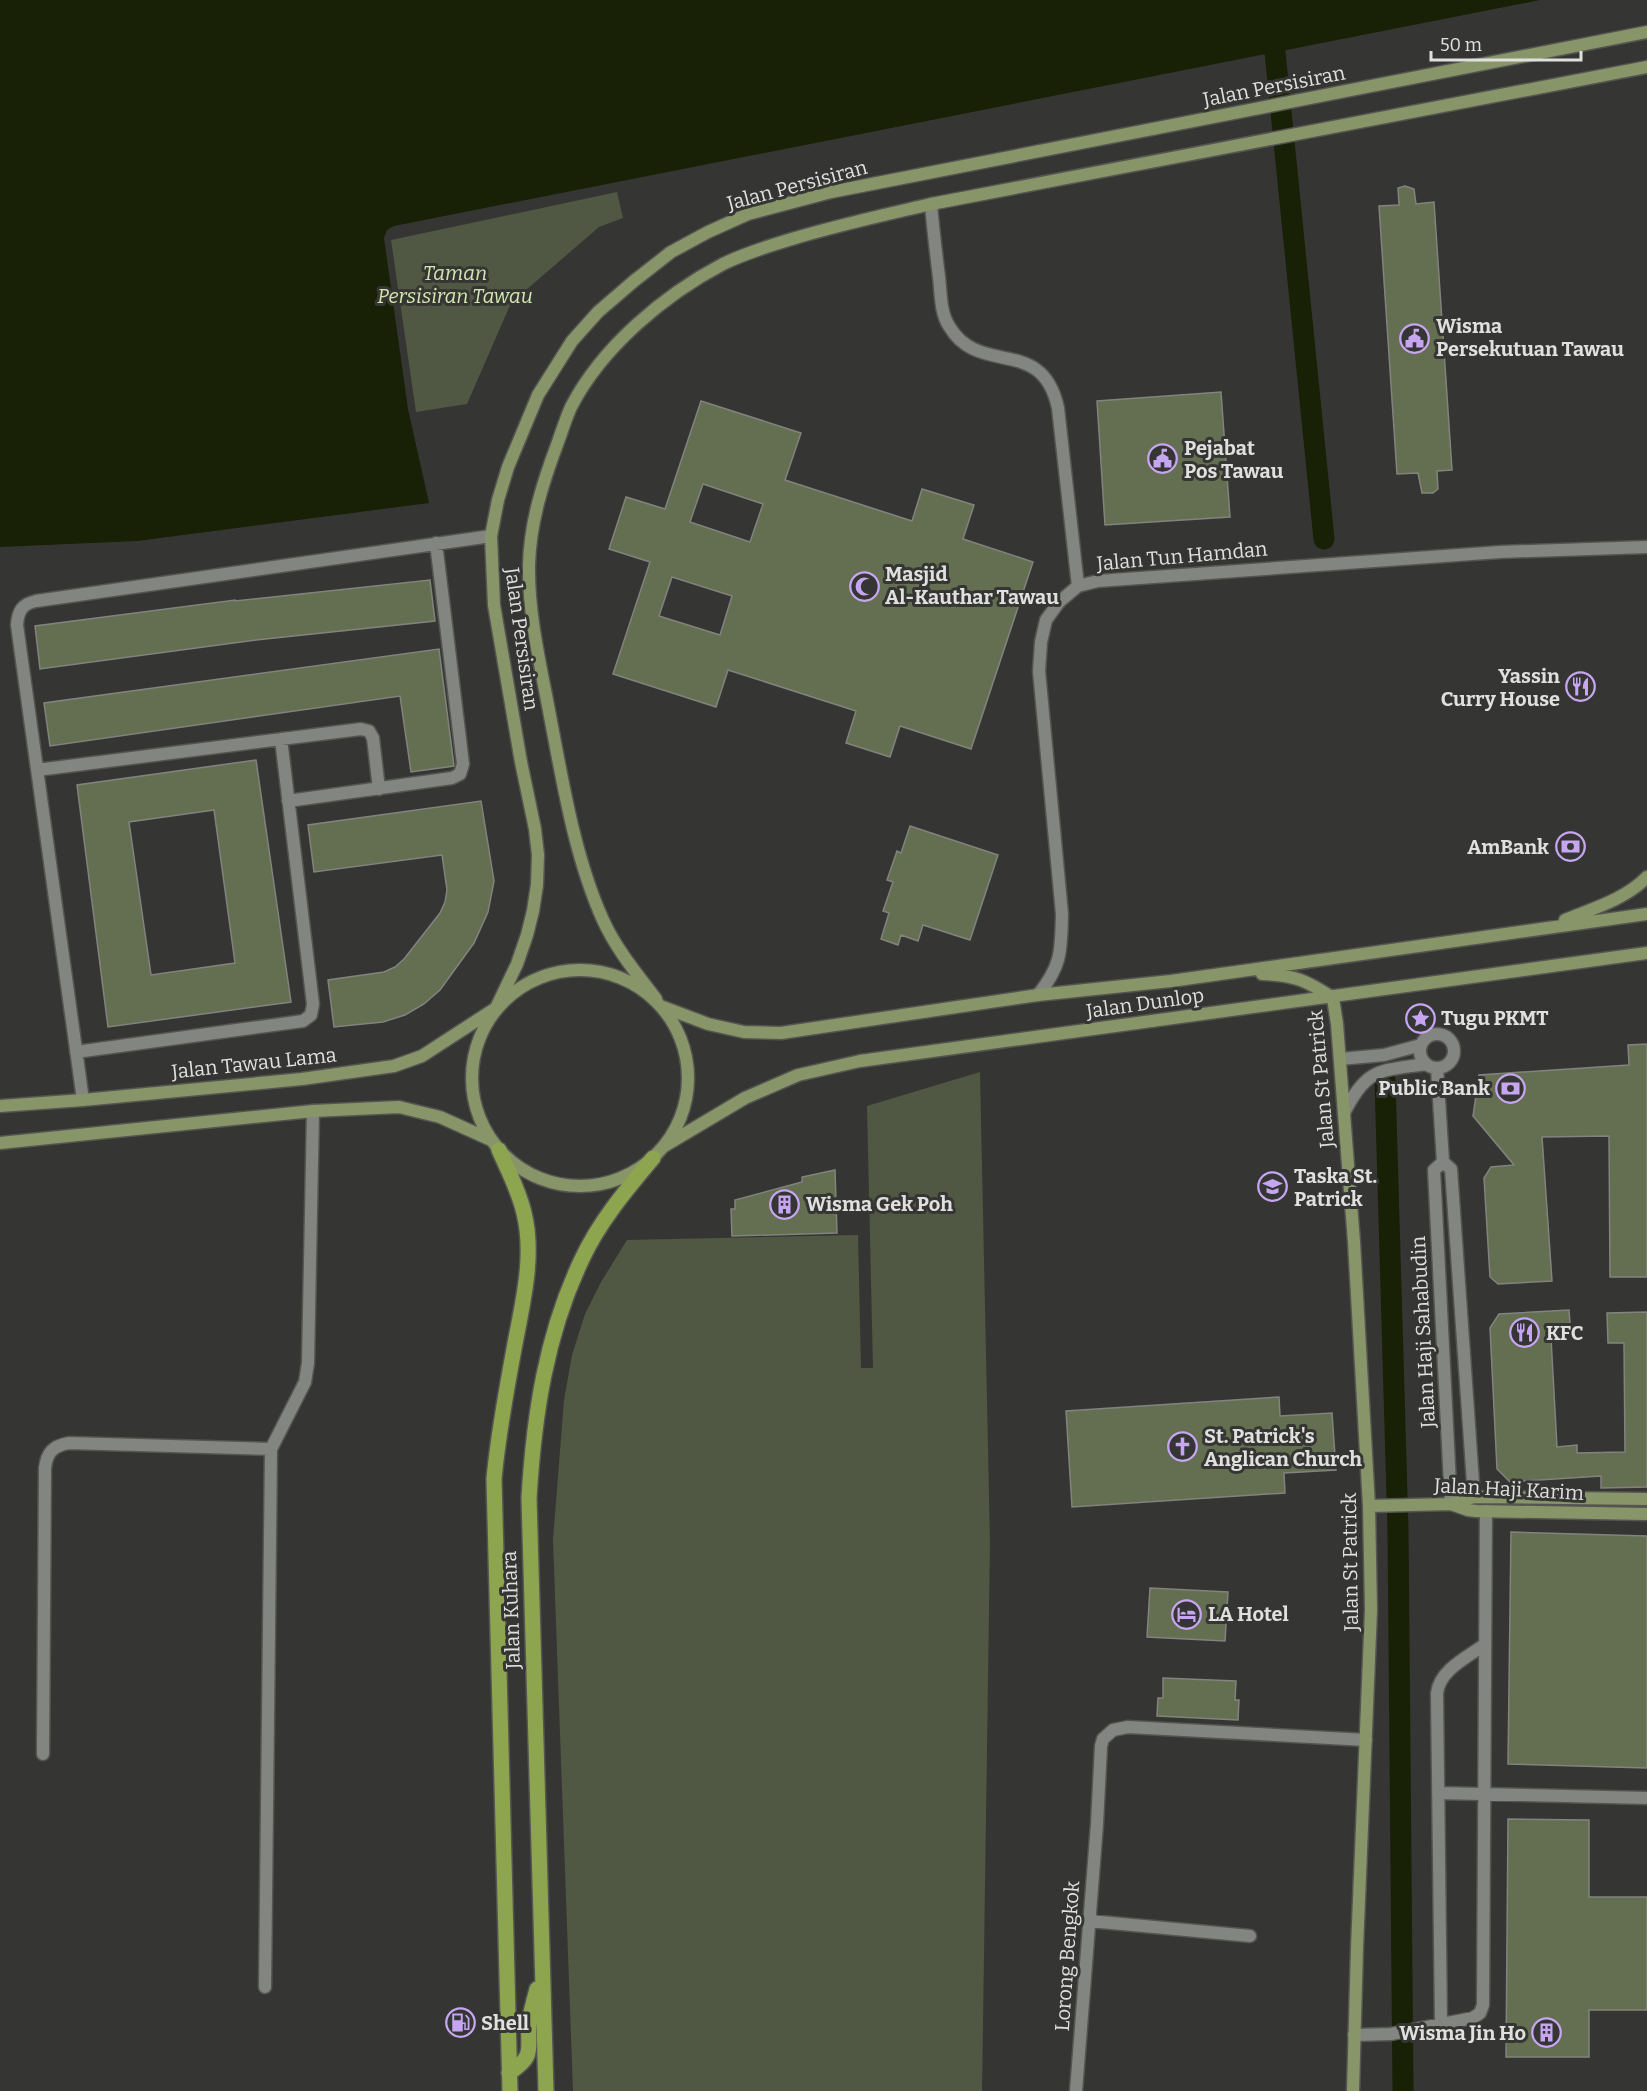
<svg xmlns="http://www.w3.org/2000/svg" width="1647" height="2091" viewBox="0 0 1647 2091" font-family="Bitter,serif">
<rect width="100%" height="100%" fill="#353633"/>
<path fill="#505843" d="M617,192L623,218L599,227L511,303L467,404L416,412L391,240Z
M980,1072L990,1542L982,2091H573L553,1540L564,1400L572,1355L585,1314L601,1282L627,1240L858,1235L861,1368H873L867,1106Z"/>
<path fill="#182006" d="M0,0H1540L394,226L387,230L384,238L408,409L429,503L137,541L0,547Z"/>
<g fill="none" stroke-linecap="round" stroke-linejoin="round">
<path stroke="#182006" stroke-width="21" d="M1275,52L1324,539
M1385,1081L1398,1530L1403,2091"/>
</g>
<path fill="#646f51" stroke="#82837f" stroke-width="1.5" fill-rule="evenodd" d="M1405,186L1414,189L1416,204L1434,202L1452,470L1437,471L1438,489L1433,493H1422L1418,473L1397,474L1379,206L1399,205L1398,188Z
M1221,392L1230,517L1105,525L1097,401Z
M701,401L801,433L785,480L912,521L922,489L974,505L963,539L1033,562L971,749L900,726L890,757L846,743L856,711L728,670L716,707L613,674L650,562L609,549L626,497L665,509ZM703,484L763,504L750,542L690,522ZM672,577L732,596L720,635L659,616Z
M430,580L435,621L256,640L40,669L35,626L235,600V601Z
M439,649L454,766L411,772L400,696L50,746L44,703Z
M256,760L291,1002L108,1027L77,785ZM214,810L235,963L151,975L129,822Z
M481,801L494,881L488,912L474,943L440,990L424,1004L405,1015L383,1022L334,1027L328,980L384,972L395,967L404,959L440,913L445,902L447,890L442,855L314,872L308,825Z
M910,826L998,855L970,940L923,925L918,941L901,935L898,945L881,939L889,913L883,911L893,882L887,880L897,851L901,853Z
M1647,1044V1277H1610L1609,1136L1542,1137L1552,1281L1498,1284L1490,1277L1484,1178L1491,1167L1514,1165L1473,1116L1479,1075L1629,1065L1628,1045Z
M835,1170L837,1233L732,1236L731,1209H735V1200L802,1182V1177Z
M1569,1310L1571,1336L1551,1338L1557,1447L1577,1445V1453L1625,1452L1624,1343H1608L1607,1313L1647,1312V1487L1601,1488V1476L1510,1482L1497,1469L1490,1328L1499,1314Z
M1279,1397L1280,1416L1332,1413L1336,1470L1284,1473L1285,1493L1072,1507L1066,1411Z
M1511,1532L1647,1536V1768L1508,1764Z
M1150,1588L1228,1592L1225,1641L1147,1637Z
M1163,1678L1236,1681L1235,1700H1239L1238,1720L1157,1716L1158,1698H1163Z
M1508,1819L1589,1820V1897H1647V2010H1589V2057H1506Z"/>
<g fill="none" stroke-linecap="round" stroke-linejoin="round">
<defs>
<path id="street" d="M931,204C933,228 936,253 939,277C941,293 940,312 949,326C979,378 1042,334 1058,408L1078,586
M37,770L361,729L369,731L373,738L379,789
M288,801L452,778L460,774L463,764L436,543
M1038,995C1062,965 1061,951 1062,914L1039,671L1041,642L1046,620L1059,602L1078,586L1098,581L1500,552L1647,547
M1420 1051a17 17 0 1 1 34 0a17 17 0 1 1-34 0Z
M76,1052L303,1021L311,1015L313,1004L281,739
M1340,1059L1384,1055L1421,1045
M1437,1068L1443,1162L1451,1169L1474,1497
M83,1100L17,625C18,611 22,604 36,601L491,536
M1344,1113C1367,1067 1380,1071 1426,1064
M1443,1162L1434,1170L1451,1504
M43,1754L45,1468C47,1452 53,1446 69,1443L271,1449
M1438,1793L1647,1798
M1090,1921L1250,1936
M265,1987L271,1449L305,1382L308,1363L313,1111
M1441,2024L1437,1693C1440,1670 1466,1658 1484,1645
M1354,2035L1391,2034L1473,2018L1480,2013L1483,2005L1486,1511
M1076,2091L1097,1824L1101,1746L1103,1739L1113,1730L1128,1727L1366,1740"/>
<path id="secondary" d="M1565,920C1592,909 1626,899 1647,877
M472 1078a108 108 0 1 1 216 0a108 108 0 1 1-216 0Z
M1262,974C1294,975 1306,980 1333,998
M1333,998L1337,1024L1354,1242L1369,1506L1371,1610L1357,1948L1353,2091
M656,999C637,974 616,949 603,920C575,858 563,784 550,716C541,667 528,615 529,565C530,522 543,482 558,442C562,431 566,418 571,407C602,347 664,295 723,264C745,253 769,246 792,239C838,225 884,215 931,204L1647,67
M663,1007L708,1024L744,1032L781,1033L1038,995L1171,981L1647,914
M0,1106L83,1100L302,1079L394,1066L422,1056L496,1008L517,964L527,935L533,911L537,885L538,855L535,829L521,762L494,605L491,536L498,500L508,467L538,395L572,341L598,312L634,281L671,252L708,232L748,214L831,192L1647,32
M0,1143L313,1111L399,1107L440,1117L491,1140
M666,1145L745,1098L798,1075L860,1061L1647,953
M1451,1504L1474,1497L1647,1499
M1369,1506L1451,1504L1468,1510L1476,1511L1647,1514"/>
<path id="primary" d="M499,1150C508,1170 519,1191 524,1213C535,1257 522,1305 514,1349C506,1392 498,1435 494,1479L510,2091
M509,2073C536,2055 527,2050 529,2023C531,2011 534,2000 537,1989
M546,2091L529,1498C534,1415 546,1334 582,1259C599,1222 627,1189 653,1158"/>
</defs>
<use href="#street" stroke="#545551" stroke-width="15"/>
<use href="#secondary" stroke="#545551" stroke-width="15"/>
<use href="#primary" stroke="#545551" stroke-width="18"/>
<use href="#street" stroke="#838580" stroke-width="12"/>
<use href="#secondary" stroke="#889568" stroke-width="12"/>
<use href="#primary" stroke="#8ea550" stroke-width="15"/>
</g>
<defs>
<symbol id="civic-ring" viewBox="-11 -11 22 22"><circle r="9.5" fill="#353633" stroke="#c6a6f0" stroke-width="1.5"/><path d="M-.6-6.5H3V-4.5H.6V-3L4-1V1h2V6H-6V1h2V-1L-.6-3ZM-1.2 2.5V6h2.4V2.5Z" fill="#c6a6f0"/></symbol>
<symbol id="mosque-ring" viewBox="-11 -11 22 22"><circle r="9.5" fill="#353633" stroke="#c6a6f0" stroke-width="1.5"/><path d="M3.5-4.9A6 6 0 1 0 3.5 4.9A5 5 0 1 1 3.5-4.9Z" fill="#c6a6f0"/></symbol>
<symbol id="restaurant-ring" viewBox="-11 -11 22 22"><circle r="9.5" fill="#353633" stroke="#c6a6f0" stroke-width="1.5"/><path d="M-5-6h1v4h1v-4h1v4h1v-4h1v5L-1.5 .5V6h-2V.5L-5-1ZM5-6V6H3V1.5H1.5Q1.5-4 5-6Z" fill="#c6a6f0"/></symbol>
<symbol id="bank-ring" viewBox="-11 -11 22 22"><circle r="9.5" fill="#353633" stroke="#c6a6f0" stroke-width="1.5"/><path d="M-6-4H6V4H-6ZM0-2.3a2.3 2.3 0 1 0 0 4.6a2.3 2.3 0 1 0 0-4.6Z" fill="#c6a6f0"/></symbol>
<symbol id="sight-ring" viewBox="-11 -11 22 22"><circle r="9.5" fill="#353633" stroke="#c6a6f0" stroke-width="1.5"/><path d="M0-6L1.8-2.2L6-1.7L2.9 1.2L3.7 5.4L0 3.3L-3.7 5.4L-2.9 1.2L-6-1.7L-1.8-2.2Z" fill="#c6a6f0"/></symbol>
<symbol id="school-ring" viewBox="-11 -11 22 22"><circle r="9.5" fill="#353633" stroke="#c6a6f0" stroke-width="1.5"/><path d="M0-5L7-2L0 1L-7-2ZM-4 1L0 2.5L4 1V4Q0 6-4 4Z" fill="#c6a6f0"/></symbol>
<symbol id="building-ring" viewBox="-11 -11 22 22"><circle r="9.5" fill="#353633" stroke="#c6a6f0" stroke-width="1.5"/><path d="M-4-6H4V6H1V3H-1V6H-4ZM-2.5-4.3h1.7v1.8h-1.7ZM.8-4.3h1.7v1.8H.8ZM-2.5-1h1.7V.8h-1.7ZM.8-1h1.7V.8H.8Z" fill="#c6a6f0"/></symbol>
<symbol id="church-ring" viewBox="-11 -11 22 22"><circle r="9.5" fill="#353633" stroke="#c6a6f0" stroke-width="1.5"/><path d="M-1.2-6h2.4v3.5h3.3v2.4h-3.3V6h-2.4V-.1h-3.3v-2.4h3.3Z" fill="#c6a6f0"/></symbol>
<symbol id="hotel-ring" viewBox="-11 -11 22 22"><circle r="9.5" fill="#353633" stroke="#c6a6f0" stroke-width="1.5"/><path d="M-6-4.5h1.5V1H6V5H4.5V3h-9V5H-6ZM-4 0a1.8 1.8 0 1 1 3.6 0ZM.5 0V-2.5h3Q6-2.5 6 0Z" fill="#c6a6f0"/></symbol>
<symbol id="fuel-ring" viewBox="-11 -11 22 22"><circle r="9.5" fill="#353633" stroke="#c6a6f0" stroke-width="1.5"/><path d="M-5.5-6h7V0h2V4h1.3V-2.5L3-4.5l.8-.8L6-3V5H2.5V1h-1V6h-7ZM-4.2-4.7v3.2H.2V-4.7Z" fill="#c6a6f0"/></symbol>
</defs>
<g fill-rule="evenodd">
<use href="#civic-ring" x="1398" y="322" width="33" height="33"/>
<use href="#civic-ring" x="1146" y="442" width="33" height="33"/>
<use href="#mosque-ring" x="848" y="570" width="33" height="33"/>
<use href="#restaurant-ring" x="1564" y="670" width="33" height="33"/>
<use href="#bank-ring" x="1554" y="830" width="33" height="33"/>
<use href="#sight-ring" x="1404" y="1002" width="33" height="33"/>
<use href="#bank-ring" x="1494" y="1072" width="33" height="33"/>
<use href="#school-ring" x="1256" y="1170" width="33" height="33"/>
<use href="#building-ring" x="768" y="1188" width="33" height="33"/>
<use href="#restaurant-ring" x="1508" y="1316" width="33" height="33"/>
<use href="#church-ring" x="1166" y="1430" width="33" height="33"/>
<use href="#hotel-ring" x="1170" y="1598" width="33" height="33"/>
<use href="#fuel-ring" x="444" y="2006" width="33" height="33"/>
<use href="#building-ring" x="1530" y="2016" width="33" height="33"/>
</g>
<g text-anchor="middle" stroke-width="6" stroke-linejoin="round" paint-order="stroke">
<g font-size="20" fill="#e0e1de" stroke="#353633">
<text transform="translate(1274 86) rotate(-11)" y="7">Jalan Persisiran</text>
<text transform="translate(797 185) rotate(-15)" y="7">Jalan Persisiran</text>
<text transform="translate(1182 556) rotate(-5)" y="7">Jalan Tun Hamdan</text>
<text transform="translate(522 639) rotate(82)" y="7">Jalan Persisiran</text>
<text transform="translate(1145 1003) rotate(-8)" y="7">Jalan Dunlop</text>
<text transform="translate(254 1063) rotate(-6)" y="7">Jalan Tawau Lama</text>
<text transform="translate(1321 1079) rotate(-95)" y="7">Jalan St Patrick</text>
<text transform="translate(1423 1332) rotate(-93)" y="7">Jalan Haji Sahabudin</text>
<text transform="translate(1509 1489) rotate(3)" y="7">Jalan Haji Karim</text>
<text transform="translate(1350 1562) rotate(-91)" y="7">Jalan St Patrick</text>
<text transform="translate(511 1610) rotate(-92)" y="7">Jalan Kuhara</text>
<text transform="translate(1067 1956) rotate(-86)" y="7">Lorong Bengkok</text>
</g>
<g font-size="20" font-style="italic" fill="#d3e7b0" stroke="#353633">
<text x="455" y="280">Taman<tspan x="455" dy="23">Persisiran Tawau</tspan></text>
</g>
<g font-size="20" font-weight="bold" fill="#e0e1de" stroke="#353633" text-anchor="start">
<text x="1436" y="333">Wisma<tspan x="1436" dy="23">Persekutuan Tawau</tspan></text>
<text x="1184" y="455">Pejabat<tspan x="1184" dy="23">Pos Tawau</tspan></text>
<text x="885" y="581">Masjid<tspan x="885" dy="23">Al-Kauthar Tawau</tspan></text>
<text x="1560" y="683" text-anchor="end">Yassin<tspan x="1560" dy="23">Curry House</tspan></text>
<text x="1549" y="854" text-anchor="end">AmBank</text>
<text x="1441" y="1025">Tugu PKMT</text>
<text x="1490" y="1095" text-anchor="end">Public Bank</text>
<text x="1294" y="1183">Taska St.<tspan x="1294" dy="23">Patrick</tspan></text>
<text x="806" y="1211">Wisma Gek Poh</text>
<text x="1546" y="1340">KFC</text>
<text x="1204" y="1443">St. Patrick's<tspan x="1204" dy="23">Anglican Church</tspan></text>
<text x="1208" y="1621">LA Hotel</text>
<text x="481" y="2030">Shell</text>
<text x="1526" y="2040" text-anchor="end">Wisma Jin Ho</text>
</g>
</g>
<path d="M1431 51v9h150v-9" fill="none" stroke="#e0e1de" stroke-width="3"/>
<text x="1440" y="51" font-size="18" fill="#e0e1de" stroke="#353633" stroke-width="4.5" paint-order="stroke">50 m</text>
</svg>
